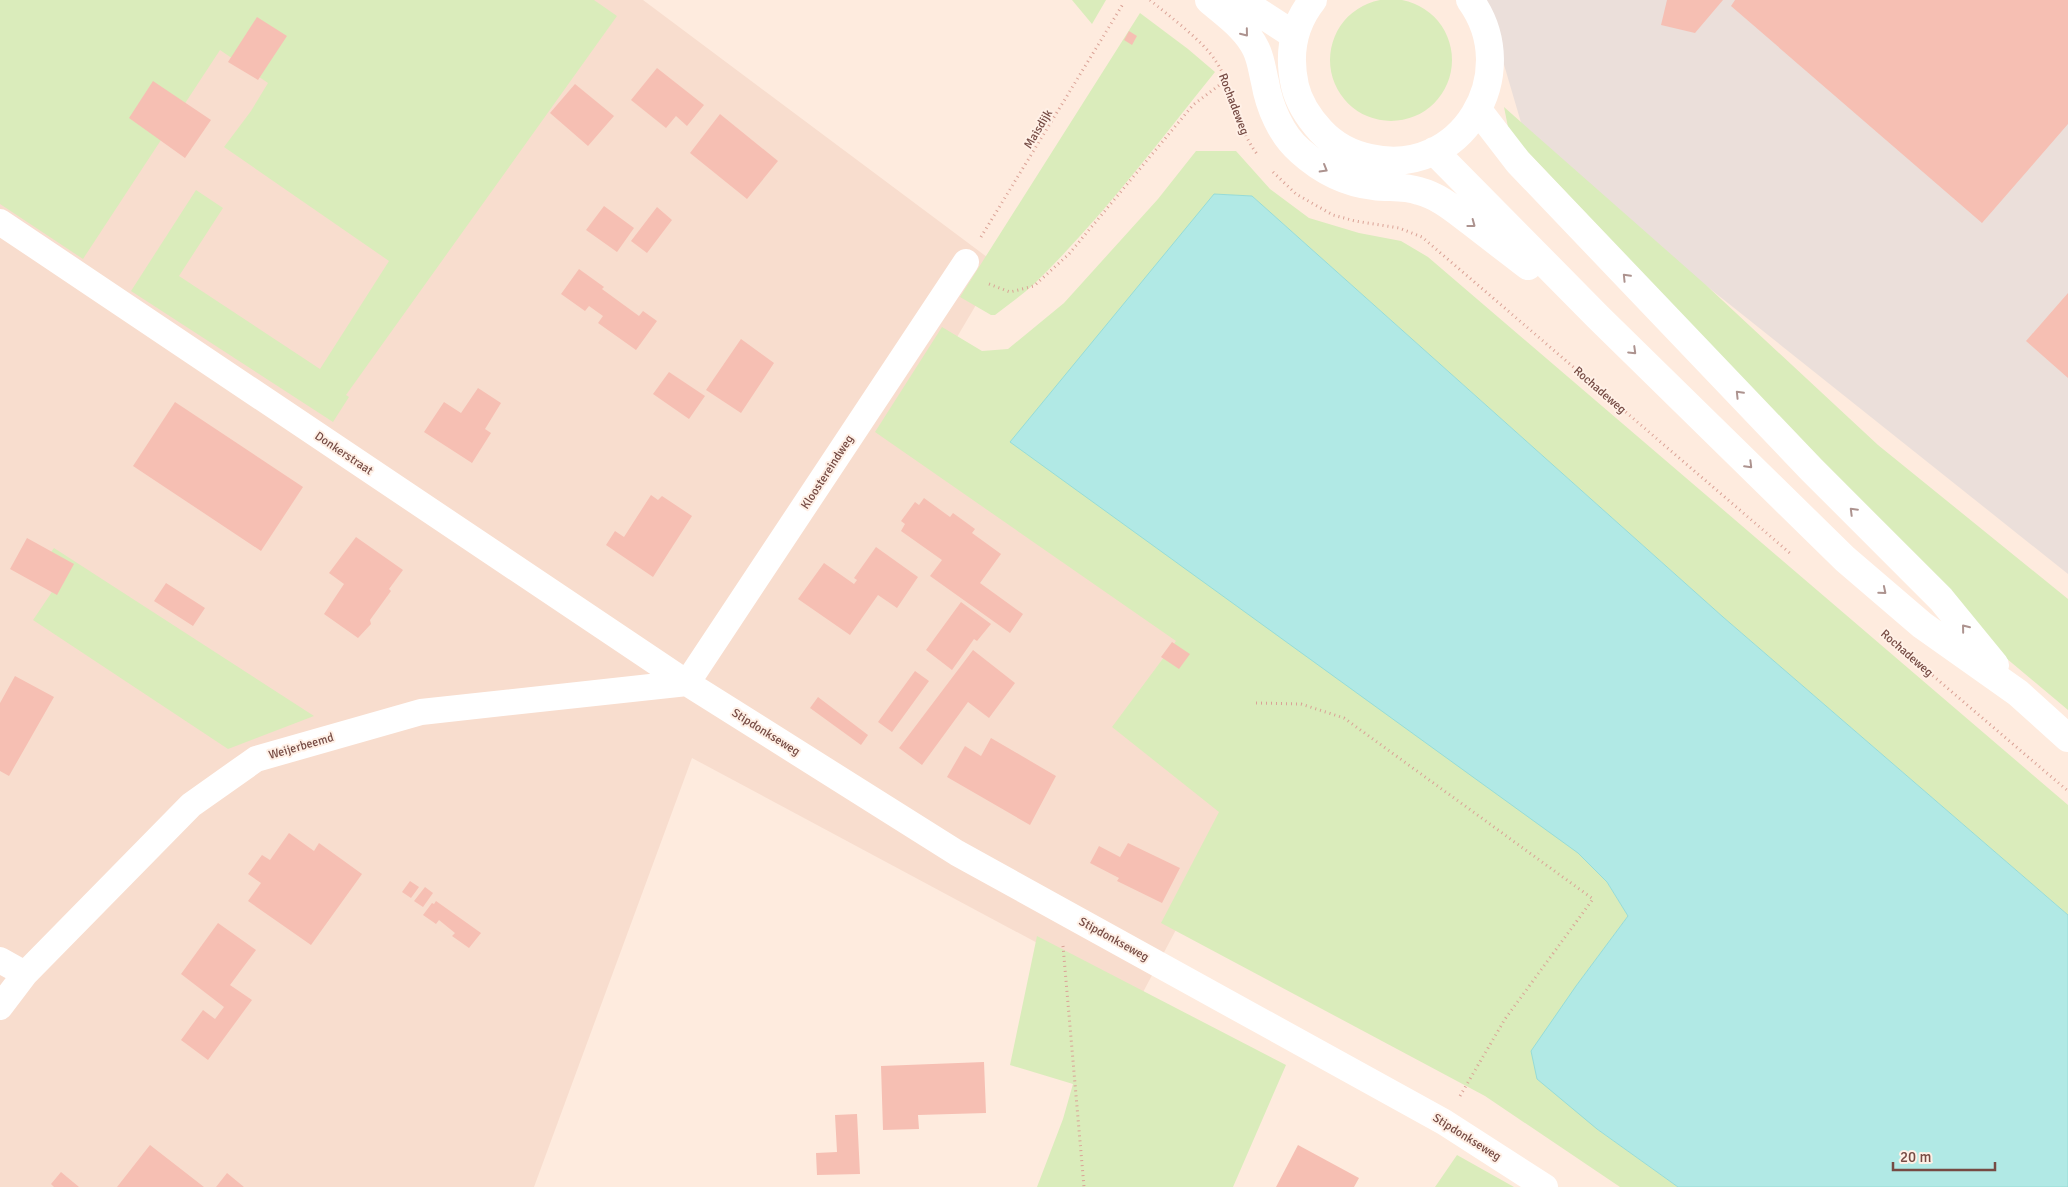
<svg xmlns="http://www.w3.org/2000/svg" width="2068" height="1187" viewBox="0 0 2068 1187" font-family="Signika,sans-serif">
<rect width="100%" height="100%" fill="#feebde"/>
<path fill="#f8ddce" d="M158,0H643L999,266L895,442L1190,641L1239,810L1140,998L692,758L534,1187H0V181Z"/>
<path fill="#ebdfda" d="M1485,0H2068V574L1527,143Z"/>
<path fill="#daecbb" d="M1330 60a61 61 0 1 1 122 0a61 61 0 1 1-122 0Z
M0,0H594L617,16L346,395L349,397L333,422L131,291L196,190L223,208L179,276L320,369L389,261L224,147L251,111L268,83L220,50L83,259L0,204Z
M1072,0H1106L1092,24Z
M1140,13L1188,49L1215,72C1157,144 1100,220 1034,284C1022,295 1008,305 995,315H991L960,297Z
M1504,107L1707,286L1878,445L2068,599V710L2006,658L1509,132Z
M1196,151H1236L1270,189L1309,218L1359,233L1401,241L1428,257L2068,805V915L1723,617L1252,196L1214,194L1578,853L1607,882L1628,916L1576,986L1597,1129L1678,1187H1620L1485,1096L1161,923L1219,812L1112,727L1176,641L875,432L942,327L982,351L1008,349L1064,303L1158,199Z
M54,548L314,716L228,749L33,620L56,586L36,572Z
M1037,936L1286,1065L1233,1187H1037L1063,1119L1073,1084L1010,1065Z
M1457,1155L1514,1187H1435Z"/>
<path fill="#b1e9e5" stroke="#96dcd7" d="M1214,194L1252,196L1723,617L2068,915V1187H1678L1597,1129L1537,1079L1531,1051L1576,986L1628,916L1607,882L1578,853L1010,442Z"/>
<path fill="#f6bfb3" d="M1667,0H1723L1695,33L1661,25Z
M1735,0H2068V124L1982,223L1731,6Z
M257,17L287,36L258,80L228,62Z
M1129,31L1137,36L1132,45L1124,40Z
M657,68L704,105L687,126L676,116L666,128L631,100Z
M153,81L211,120L185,158L129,118Z
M575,84L614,116L588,146L550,113Z
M720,114L778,161L747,199L690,153Z
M604,206L634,228L617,252L586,230Z
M657,207L672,220L647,253L631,241Z
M579,269L604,287L602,289L639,316L643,311L657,321L636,350L598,323L603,316L589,306L585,311L561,294Z
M2068,293V378L2026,341Z
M741,339L774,363L741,413L706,390Z
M669,372L705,396L689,419L653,394Z
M478,388L501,403L485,429L491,433L472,463L424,432L444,402L461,413Z
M175,402L303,487L261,551L133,466Z
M651,495L658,500L662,496L692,516L653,577L606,545L615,531L624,537Z
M924,498L950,517L953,513L975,529L972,533L1001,554L980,583L1023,614L1010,633L930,576L942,560L901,531L905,524L901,521L915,502L919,505Z
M356,537L403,570L389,589L391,591L370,620L371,624L358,638L324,614L344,584L329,573Z
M27,538L74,564L57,595L10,569Z
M876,547L918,577L897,608L878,595L850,635L798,599L824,563L854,584L857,580L854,578Z
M166,583L205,608L193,626L154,601Z
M961,602L991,624L977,641L974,639L952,670L926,650Z
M1172,642L1190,654L1179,669L1161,657Z
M973,650L1015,683L989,718L968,702L922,765L899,748Z
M915,671L929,681L892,732L878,722Z
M15,676L54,697L9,776L0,771V703Z
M818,697L868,735L861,745L810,708Z
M991,738L1056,776L1030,825L947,777L965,746L981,756Z
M289,833L314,851L319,843L362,874L311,945L248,901L261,883L248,874L262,855L270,860Z
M1128,843L1180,868L1162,903L1117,881L1119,878L1090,863L1099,846L1120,857Z
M410,881L419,887L411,898L402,892Z
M425,887L433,893L423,907L414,901Z
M436,901L481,933L469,948L452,936L455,933L439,920L436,924L423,915L432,903L434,904Z
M218,923L256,950L230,985L252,1000L208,1060L181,1040L203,1010L215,1019L224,1007L181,974Z
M984,1062L986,1113L918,1115L919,1129L883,1130L881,1066Z
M857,1114L860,1174L817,1175L816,1153L837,1152L835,1115Z
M150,1145L204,1187H117Z
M1298,1145L1359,1178L1354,1187H1276Z
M61,1172L79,1187H54L51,1184Z
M227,1173L244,1187H216Z"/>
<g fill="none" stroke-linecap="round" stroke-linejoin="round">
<path stroke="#daa296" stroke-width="3" stroke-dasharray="1 4" stroke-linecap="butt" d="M1150,0C1168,15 1204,42 1215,60C1235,89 1234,123 1257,154
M1273,172L1296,194L1333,215L1355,221L1399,228L1422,237L1791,554
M981,237L1123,4
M989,284L1010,292L1034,286L1069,254L1193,105L1226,80
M1925,669L2068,791
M1256,703L1301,704L1344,718L1593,899L1505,1019L1460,1096
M1063,946L1084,1187"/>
<path stroke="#fff" stroke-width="26" d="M0,222L687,683L957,853L1444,1122L1545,1187
M687,683L966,262
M0,960L25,974L191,805L256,759L421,712L687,683
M0,1007L25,974"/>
<path stroke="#fff" stroke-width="28" d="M1209,0C1226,15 1246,28 1256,49C1261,59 1262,70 1265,82C1269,106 1281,135 1300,151C1321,170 1346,183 1374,186C1389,188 1405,186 1419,191C1439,196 1455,210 1471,222C1490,237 1509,251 1528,266
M1240,0L1294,35
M1313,0C1293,25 1288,55 1295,86C1299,103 1309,118 1321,131C1334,145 1351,154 1370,158C1461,179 1524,74 1470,0
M1478,110L1518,162L1812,470L1941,599L1995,665
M1434,151L1598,317L1845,559L1922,625L2018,693L2068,738"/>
</g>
<defs><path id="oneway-chevron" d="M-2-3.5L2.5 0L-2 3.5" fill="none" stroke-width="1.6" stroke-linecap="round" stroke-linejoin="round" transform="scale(1.25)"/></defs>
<g stroke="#ad938f">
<use href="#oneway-chevron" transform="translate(1245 33) rotate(51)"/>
<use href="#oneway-chevron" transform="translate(1324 169) rotate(30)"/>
<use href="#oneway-chevron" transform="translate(1472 224) rotate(37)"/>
<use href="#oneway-chevron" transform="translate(1626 277) rotate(-134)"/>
<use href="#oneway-chevron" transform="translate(1633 351) rotate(44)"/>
<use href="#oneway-chevron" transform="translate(1739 394) rotate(-134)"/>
<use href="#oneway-chevron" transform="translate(1749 465) rotate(45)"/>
<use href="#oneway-chevron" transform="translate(1853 511) rotate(-135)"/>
<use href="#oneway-chevron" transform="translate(1883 591) rotate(40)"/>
<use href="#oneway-chevron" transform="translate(1965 628) rotate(-129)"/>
</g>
<g text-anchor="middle" stroke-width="4" stroke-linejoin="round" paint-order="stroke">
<g font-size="12" fill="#764b44" stroke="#fff0e6">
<text transform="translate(1234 104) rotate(69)" y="4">Rochadeweg</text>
<text transform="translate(1038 129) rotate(-59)" y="4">Maisdijk</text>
<text transform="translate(1600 390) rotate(41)" y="4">Rochadeweg</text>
<text transform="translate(344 453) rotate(34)" y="4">Donkerstraat</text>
<text transform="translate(827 472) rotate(-57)" y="4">Kloostereindweg</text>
<text transform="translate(1907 653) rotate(41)" y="4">Rochadeweg</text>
<text transform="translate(766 732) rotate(32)" y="4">Stipdonkseweg</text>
<text transform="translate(301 746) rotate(-16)" y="4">Weijerbeemd</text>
<text transform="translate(1114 939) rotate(29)" y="4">Stipdonkseweg</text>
<text transform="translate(1467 1137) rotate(32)" y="4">Stipdonkseweg</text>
</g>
</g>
<path d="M1893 1162v8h102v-8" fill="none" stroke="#764b44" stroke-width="2.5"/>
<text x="1900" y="1162" font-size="15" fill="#764b44" stroke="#fff0e6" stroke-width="4" paint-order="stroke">20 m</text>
</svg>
